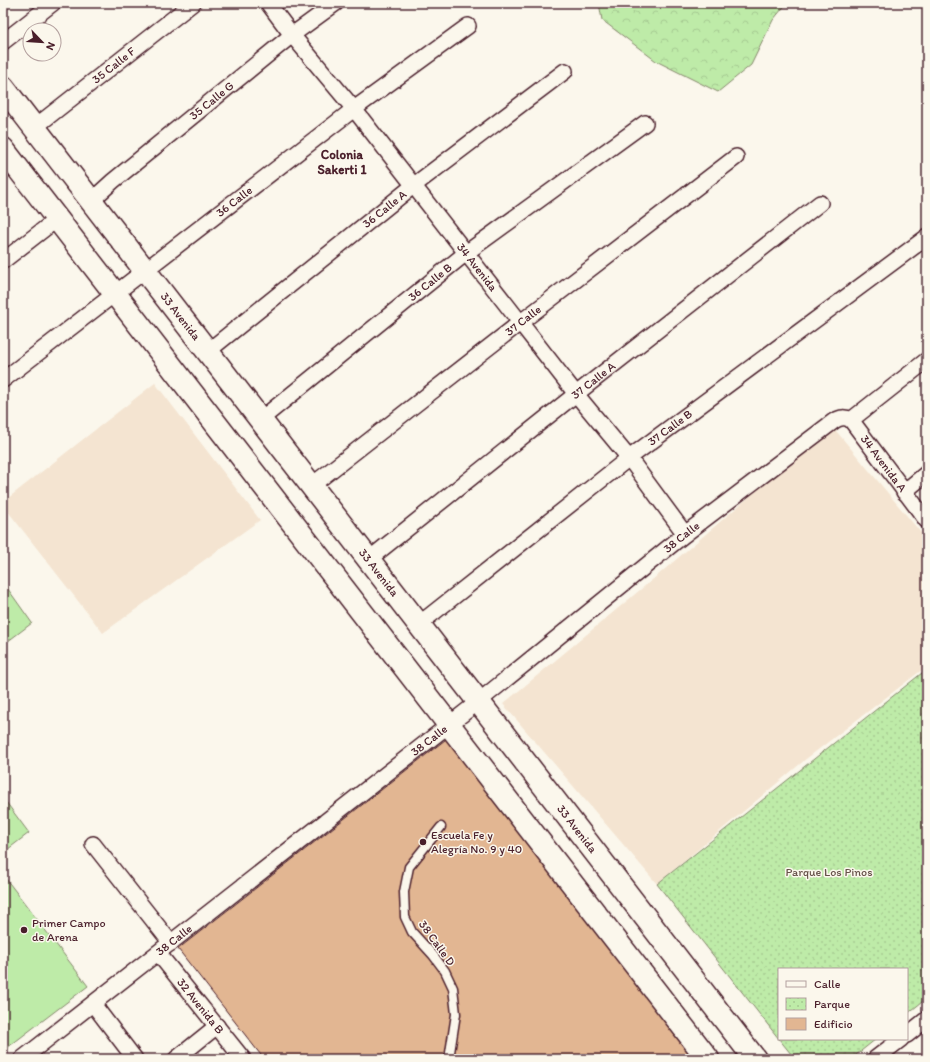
<svg xmlns="http://www.w3.org/2000/svg" width="930" height="1062" viewBox="0 0 930 1062" font-family="Itim,sans-serif">
<defs>
<pattern id="forest-crowns" width="20" height="18" patternUnits="userSpaceOnUse"><rect width="20" height="18" fill="#beeba8"/><path d="M2 6a3 3 0 1 1 6 0M12 15a3 3 0 1 1 6 0" fill="none" stroke="#a5c991"/></pattern>
<pattern id="park-dots" width="8" height="8" patternUnits="userSpaceOnUse"><rect width="8" height="8" fill="#beeba8"/><path d="M2 2h.1M6 6h.1" fill="none" stroke="#a5c991" stroke-width="1.8" stroke-linecap="round"/></pattern>
</defs>
<rect width="100%" height="100%" fill="#fbf7ec"/>
<filter id="ink" filterUnits="userSpaceOnUse"><feTurbulence type="fractalNoise" baseFrequency=".025" numOctaves="2"/><feDisplacementMap in="SourceGraphic" scale="8" xChannelSelector="R" yChannelSelector="G"/><feConvolveMatrix kernelMatrix="1 2 1 2 8 2 1 2 1" color-interpolation-filters="sRGB"/></filter>
<g filter="url(#ink)">
<path fill="#f4e4d1" d="M155,383L260,520L103,633L3,505V502Z
M832,426L927,540V666L806,759L657,884L503,704L658,575Z"/>
<path fill="url(#forest-crowns)" stroke="#84856a" d="M599,3H787L773,20L751,65L718,92L656,61L602,20Z"/>
<path fill="url(#park-dots)" stroke="#84856a" d="M927,669V998L907,1014V969H779V1039L657,884Z
M779,1039H876L851,1059H795Z"/>
<path fill="#beeba8" stroke="#84856a" d="M3,582L32,623L3,645Z
M3,798L29,833L3,853Z
M3,875L88,986L3,1051Z"/>
<path fill="#e2b692" stroke="#4a1f2b" d="M450,736L701,1059H264L178,949Z"/>
<g fill="none" stroke-linecap="round" stroke-linejoin="round">
<defs>
<path id="lane" d="M441,827L409,867L404,892L405,917L412,932L433,955L445,971L453,988L456,1014L449,1059"/>
<g id="street">
<path id="s1" d="M268,3L292,35L354,109L576,394L629,458L685,534"/>
<path d="M3,42L53,3"/>
<path id="s2" d="M35,127L193,3"/>
<path id="s3" d="M91,201L113,181L292,35L336,3"/>
<path d="M3,261L57,219"/>
<path id="s4" d="M207,352L413,186L565,71"/>
<path id="s5" d="M3,380L354,109L468,26"/>
<path id="s6" d="M260,420L466,253L645,123"/>
<path d="M851,420L927,360"/>
<path id="s7" d="M311,486L521,322L736,157"/>
<path d="M904,492L927,473"/>
<path id="s8" d="M368,560L576,394L820,203"/>
<path id="s9" d="M418,625L629,458L927,237"/>
<path d="M93,844L171,943"/>
<path id="s10" d="M158,953L243,1059"/>
<path d="M93,1004L135,1059"/>
<path d="M907,1035L927,1019"/>
<path id="s11" d="M22,1059L478,702L685,534L834,421C841,417 845,417 851,420L927,521"/>
<path d="M176,1059L217,1026"/>
<path d="M875,1059L901,1039"/>
</g>
<g id="secondary">
<path id="s12" d="M3,87L755,1059"/>
<path d="M3,149L708,1059"/>
</g>
</defs>
<use href="#lane" stroke="#4a1f2b" stroke-width="11"/>
<use href="#street" stroke="#4a1f2b" stroke-width="18"/>
<use href="#secondary" stroke="#4a1f2b" stroke-width="25"/>
<use href="#lane" stroke="#fbf7ec" stroke-width="8"/>
<use href="#street" stroke="#fbf7ec" stroke-width="15"/>
<use href="#secondary" stroke="#fbf7ec" stroke-width="22"/>
</g>
</g>
<g fill="#4a1f2b" stroke="#fbf7ec" stroke-width="1.5">
<circle cx="423" cy="842" r="4"/>
<circle cx="24" cy="930" r="4"/>
</g>
<g text-anchor="middle" stroke-width="3" stroke-linejoin="round" paint-order="stroke">
<g font-size="12" fill="#4a1f2b" stroke="#fbf7ec">
<text dy="4" stroke="none"><textPath href="#s2" startOffset="100">35 Calle F</textPath></text>
<text dy="4" stroke="none"><textPath href="#s3" startOffset="157">35 Calle G</textPath></text>
<text dy="4" stroke="none"><textPath href="#s5" startOffset="292">36 Calle</textPath></text>
<text dy="4" stroke="none"><textPath href="#s4" startOffset="228">36 Calle A</textPath></text>
<text dy="4" stroke="none"><textPath href="#s1" startOffset="337">34 Avenida</textPath></text>
<text dy="4" stroke="none"><textPath href="#s6" startOffset="219">36 Calle B</textPath></text>
<text dy="4" stroke="none"><textPath href="#s12" startOffset="290">33 Avenida</textPath></text>
<text dy="4" stroke="none"><textPath href="#s7" startOffset="269">37 Calle</textPath></text>
<text dy="4" stroke="none"><textPath href="#s8" startOffset="288">37 Calle A</textPath></text>
<text dy="4" stroke="none"><textPath href="#s9" startOffset="320">37 Calle B</textPath></text>
<text dy="4" stroke="none"><textPath href="#s11" startOffset="1105">34 Avenida A</textPath></text>
<text dy="4" stroke="none"><textPath href="#s11" startOffset="841">38 Calle</textPath></text>
<text dy="4" stroke="none"><textPath href="#s12" startOffset="614">33 Avenida</textPath></text>
<text dy="4" stroke="none"><textPath href="#s11" startOffset="517">38 Calle</textPath></text>
<text dy="4" stroke="none"><textPath href="#s12" startOffset="938">33 Avenida</textPath></text>
<text dy="4" stroke="none"><textPath href="#s11" startOffset="193">38 Calle</textPath></text>
<text transform="translate(437 943) rotate(54)" y="4">38 Calle D</text>
<text dy="4" stroke="none"><textPath href="#s10" startOffset="68">32 Avenida B</textPath></text>
</g>
<g font-size="12" fill="#4a1f2b" stroke="#fbf7ec" text-anchor="start">
<text x="431" y="839">Escuela Fe y<tspan x="431" dy="14">Alegría No. 9 y 40</tspan></text>
<text x="32" y="927">Primer Campo<tspan x="32" dy="14">de Arena</tspan></text>
</g>
<g font-size="12" fill="#67524a" stroke="#fbf7ec">
<text x="829" y="876">Parque Los Pinos</text>
</g>
<g font-size="13" font-weight="bold" fill="#4a1f2b" stroke="#fbf7ec">
<text x="342" y="159">Colonia<tspan x="342" dy="15">Sakerti 1</tspan></text>
</g>
</g>
<rect width="930" height="1062" fill="none" stroke="#fbf7ec" stroke-width="16"/>
<rect x="8" y="8" width="914" height="1046" fill="none" stroke="#4a1f2b" stroke-width="1.5" filter="url(#ink)"/>
<rect x="778" y="968" width="130" height="72" fill="#fbf7ec" stroke="#b4a19f"/>
<rect x="786" y="981" width="20" height="6" fill="#fbf7ec" stroke="#b4a19f"/>
<text x="814" y="988" font-size="12" fill="#4a1f2b">Calle</text>
<rect x="786" y="998" width="20" height="12" fill="url(#park-dots)" stroke="#b4a19f"/>
<text x="814" y="1008" font-size="12" fill="#4a1f2b">Parque</text>
<rect x="786" y="1018" width="20" height="12" fill="#e2b692" stroke="#b4a19f"/>
<text x="814" y="1028" font-size="12" fill="#4a1f2b">Edificio</text>
<g transform="translate(42 42) rotate(115)"><circle r="19" fill="#fbf7ec" stroke="#b4a19f"/>
<path d="M0-3L7 15L0 10L-7 15Z" fill="#4a1f2b"/>
<text y="-6" font-size="11" font-weight="bold" text-anchor="middle" fill="#4a1f2b">N</text>
</g>
</svg>
